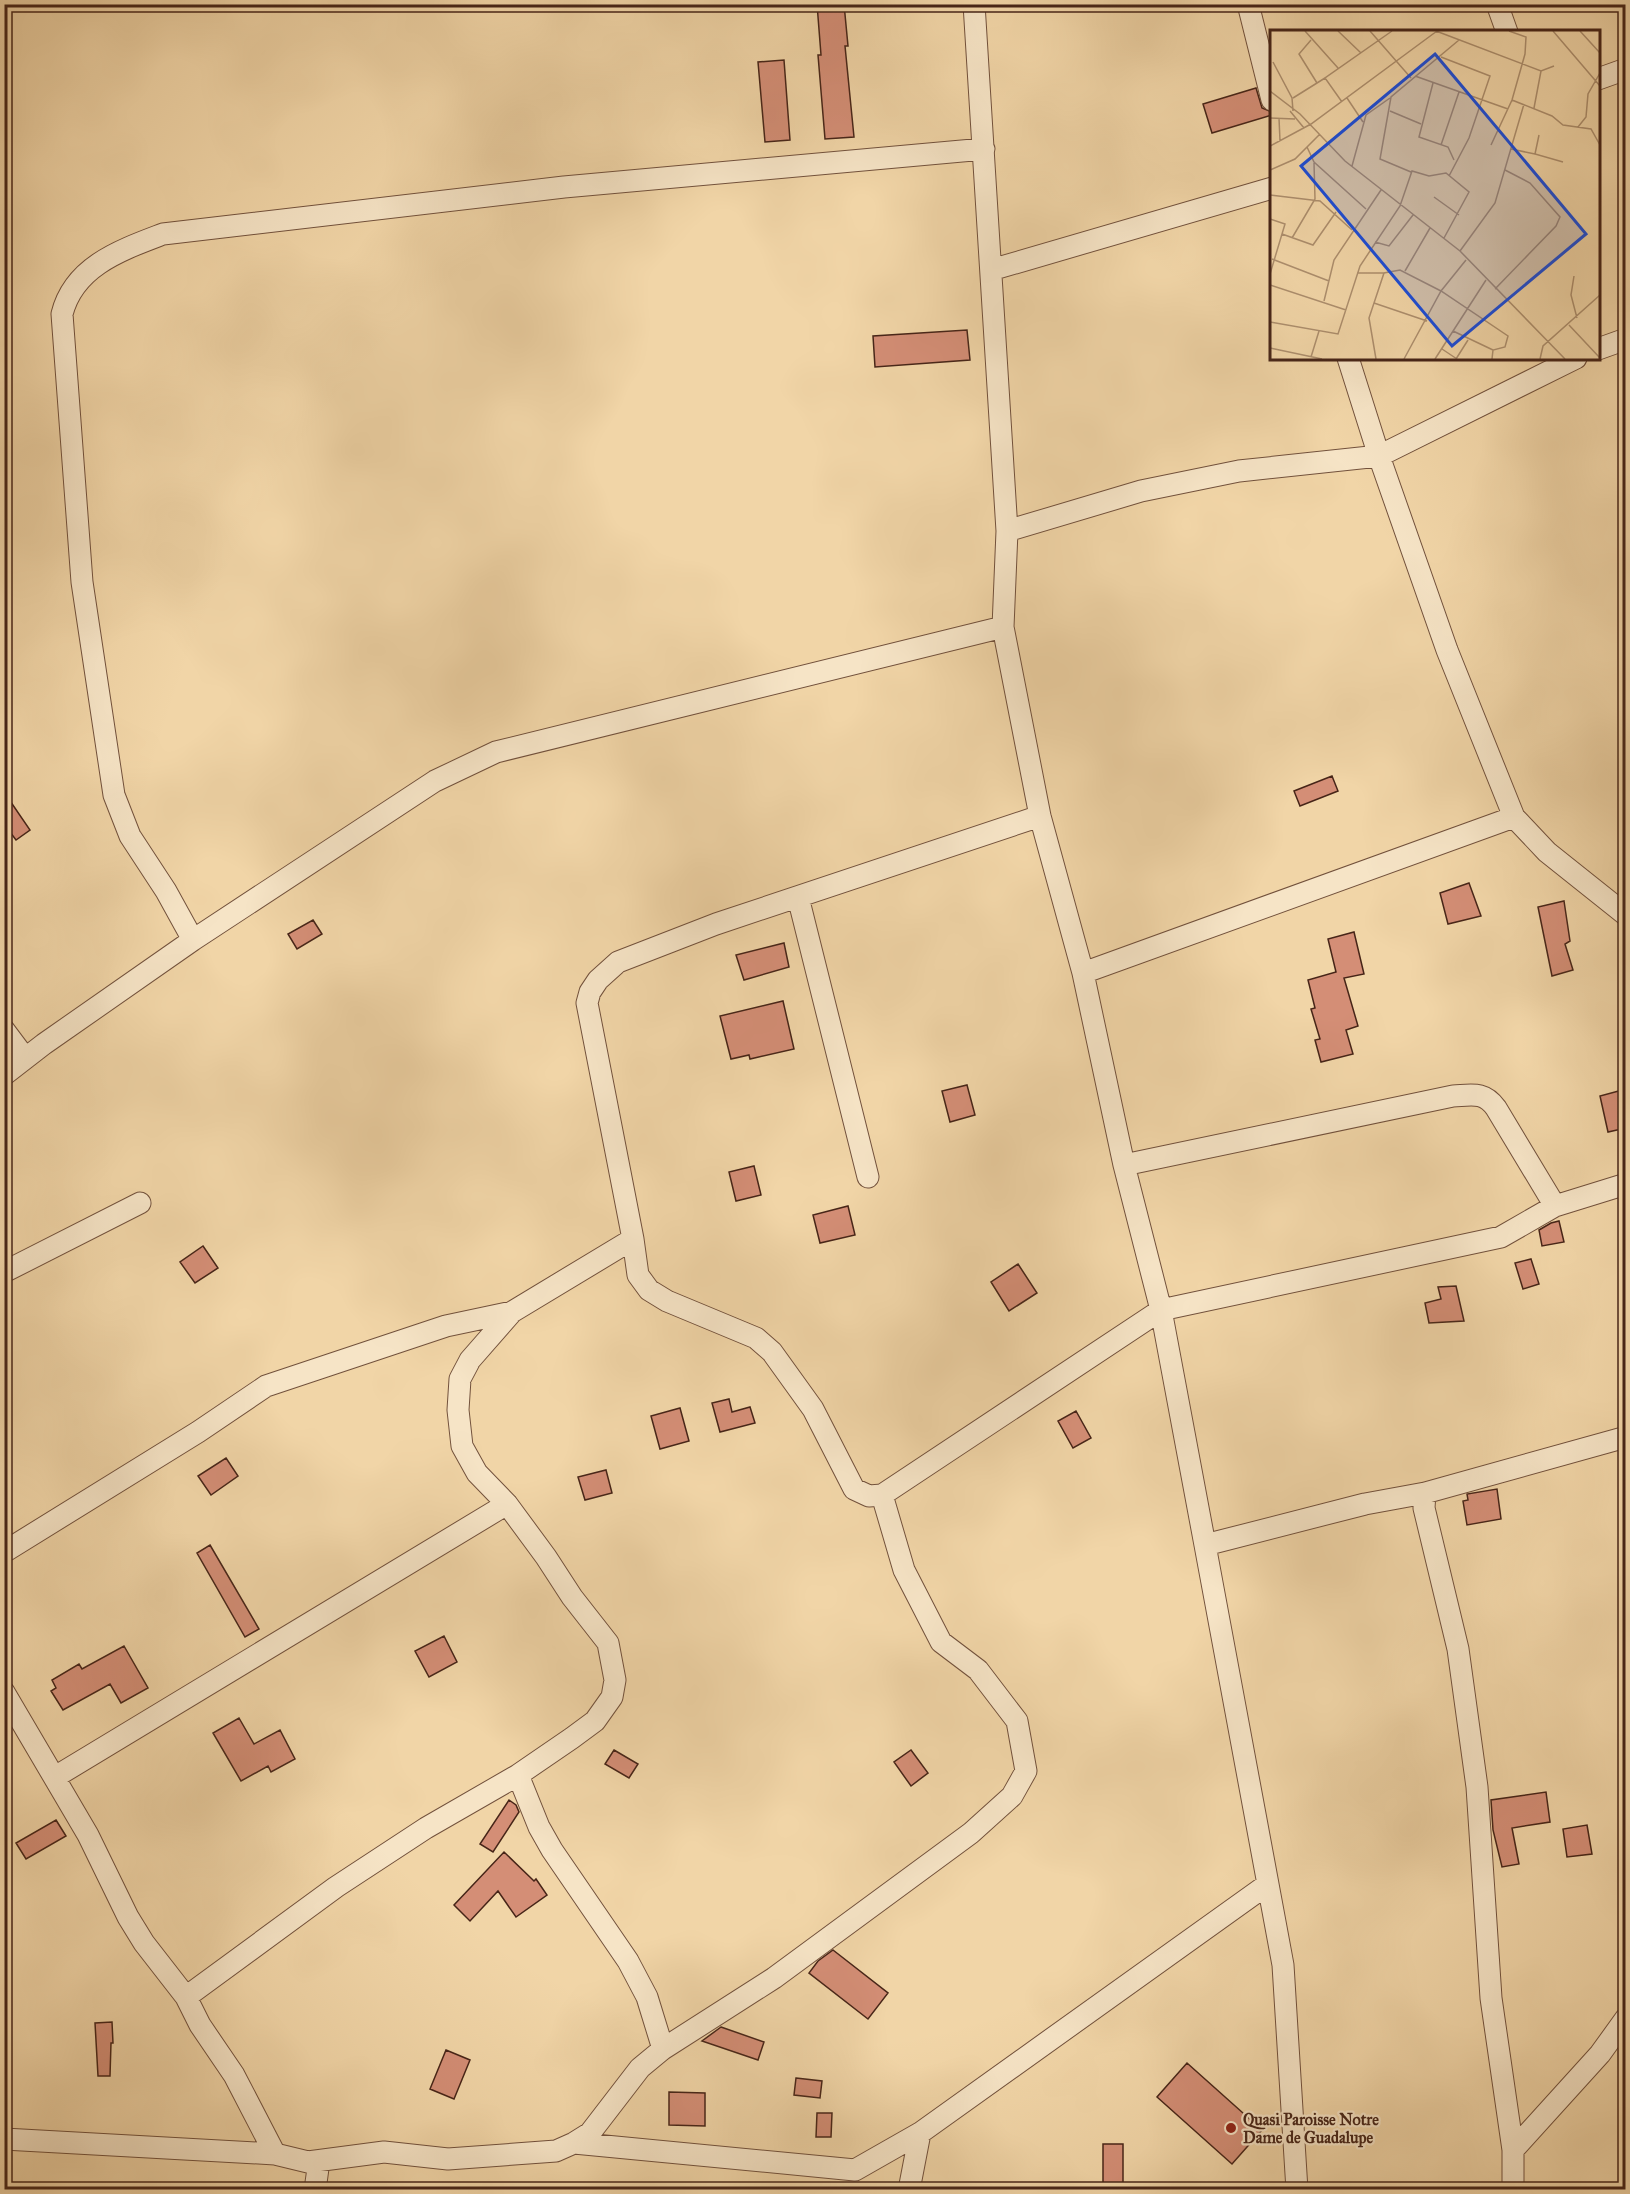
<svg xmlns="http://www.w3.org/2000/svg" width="1630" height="2194" viewBox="0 0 1630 2194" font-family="'IM FELL Great Primer',serif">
<rect width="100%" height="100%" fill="#f1d5a7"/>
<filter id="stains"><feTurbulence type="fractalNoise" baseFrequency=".00333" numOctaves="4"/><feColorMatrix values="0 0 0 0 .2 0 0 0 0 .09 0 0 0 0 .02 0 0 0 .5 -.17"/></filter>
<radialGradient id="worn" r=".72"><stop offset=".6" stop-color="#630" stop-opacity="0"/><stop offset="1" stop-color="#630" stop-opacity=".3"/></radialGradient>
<path fill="#d48e76" stroke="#472518" stroke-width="1.5" d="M817,4H844L848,46H845L854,137L825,139L818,55H821Z
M784,60L790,140L765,142L758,62Z
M1256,88L1262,108L1272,112V115L1212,133L1203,104Z
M967,330L970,360L875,367L873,336Z
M1332,776L1338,791L1300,806L1294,791Z
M4,792L30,830L16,840L4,824Z
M1469,883L1481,916L1448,924L1440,893Z
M1564,901L1570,941L1565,944L1573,970L1552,976L1538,907Z
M313,920L322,934L297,949L288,934Z
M1354,932L1364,974L1344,978L1358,1026L1346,1030L1353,1054L1321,1062L1315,1040L1320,1039L1311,1009L1315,1008L1308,980L1336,972L1328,939Z
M784,943L789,967L744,980L736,955Z
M783,1001L794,1049L750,1059L749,1055L731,1059L720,1016Z
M967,1085L975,1115L950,1122L942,1091Z
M1626,1089V1128L1608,1132L1600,1096Z
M754,1166L761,1195L736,1201L729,1172Z
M848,1206L855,1235L820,1243L813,1215Z
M1559,1221L1564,1242L1542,1246L1539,1230L1551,1223Z
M203,1246L218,1268L195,1283L180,1262Z
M1531,1259L1539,1284L1523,1289L1515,1263Z
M1018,1264L1037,1293L1009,1311L991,1282Z
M1456,1286L1464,1321L1429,1323L1425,1303L1441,1299L1438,1287Z
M729,1399L732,1412L750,1407L755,1423L720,1432L712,1403Z
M680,1408L689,1441L660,1449L651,1416Z
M1076,1411L1091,1438L1073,1448L1058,1421Z
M226,1458L238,1476L211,1495L198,1476Z
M606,1470L612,1493L585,1500L578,1477Z
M1497,1489L1501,1519L1467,1525L1463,1501L1468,1500L1467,1494Z
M210,1545L259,1629L245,1637L197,1553Z
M444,1636L457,1662L429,1677L415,1651Z
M124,1646L148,1688L121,1703L110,1684L63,1710L51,1691L56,1688L52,1680L79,1664L82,1669Z
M239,1718L254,1744L280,1730L295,1759L271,1772L268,1766L241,1781L213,1733Z
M614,1750L638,1764L629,1778L605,1764Z
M911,1750L928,1773L911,1786L894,1762Z
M1546,1792L1550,1822L1512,1828L1519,1864L1502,1867L1493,1830L1491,1800Z
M509,1800L516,1805L519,1812L493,1852L480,1844Z
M56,1820L66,1836L26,1859L16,1843Z
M1587,1825L1592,1854L1567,1857L1563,1829Z
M504,1852L534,1881L536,1879L547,1895L516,1917L498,1891L470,1921L454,1905Z
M833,1950L888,1993L868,2019L809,1973L818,1961Z
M112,2022L113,2043H111L110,2076H98L95,2023Z
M721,2027L764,2042L758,2060L702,2041Z
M446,2050L470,2060L454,2099L430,2089Z
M1187,2063L1262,2130L1232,2164L1157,2097Z
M796,2078L822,2081L820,2098L794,2095Z
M669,2092L705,2093V2126L669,2125Z
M817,2113H832L831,2137H816Z
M1103,2144H1123V2184H1103Z"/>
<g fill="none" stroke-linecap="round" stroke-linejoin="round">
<defs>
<path id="minor" d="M974,4L1007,531L1003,627L1040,816L1083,973L1124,1165L1161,1310L1205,1545L1283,1965L1297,2190
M1248,4L1272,100
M1497,4L1507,32
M1598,79L1626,69
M991,270L1272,188
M1598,349L1626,339
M1348,358L1379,456L1447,650L1514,817L1547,852L1626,915
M1007,531L1141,491L1239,471L1379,456L1576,358
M1040,816L716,924L618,962L598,980L590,992L587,1003L633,1239L638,1275L649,1290L667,1301L756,1338L772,1352L813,1409L854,1489L869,1496L882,1495L1161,1310L1501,1237L1555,1206L1626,1184
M798,897L868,1177
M193,940L166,891L130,836L114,795L82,582L62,314C74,266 121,250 163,234L564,187L984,149
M1083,973L1514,817
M4,1030L25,1058
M4,1075L44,1044L193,940L435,781L496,752L1003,627
M1124,1165L1453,1096C1472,1095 1484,1091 1496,1108L1555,1206
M4,1272L140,1203
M1425,1493L1424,1508L1458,1649L1477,1787L1491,1998L1513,2150V2190
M1205,1545L1365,1504L1425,1493L1626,1437
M4,1552L198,1432L266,1386L446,1326L512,1312
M4,1692L88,1835L128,1917L144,1943L186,1997L200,2025L234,2075L275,2154
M518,1775L539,1827L552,1850L628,1961L647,1997L663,2049
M55,1777L507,1504
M186,1997L336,1887L426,1828L518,1775L572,1738L595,1721L612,1697L615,1680L608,1643L572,1597L546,1557L507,1504L477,1473L462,1446L458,1410L460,1379L470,1360L512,1312L633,1239
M4,2139L275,2154L308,2162L384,2152L448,2159L556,2151L574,2143L590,2133L640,2068L663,2049L774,1978L971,1833L1012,1796L1026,1771L1017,1721L978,1670L941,1642L904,1570L882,1495
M574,2143L855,2170L920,2133L1268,1884
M1513,2150L1600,2054L1626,2018
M315,2190L319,2161
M909,2190L920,2133"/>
</defs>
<use href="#minor" stroke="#72513c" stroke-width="23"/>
<use href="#minor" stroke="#f6e4c6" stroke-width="21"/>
</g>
<circle fill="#8f2418" stroke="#f6e4c6" stroke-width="2" cx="1231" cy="2128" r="6"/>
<g text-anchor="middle" stroke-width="4.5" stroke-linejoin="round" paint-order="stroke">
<g font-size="16" font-weight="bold" fill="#472518" stroke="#f6e4c6" text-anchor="start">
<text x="1243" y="2125">Quasi Paroisse Notre<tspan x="1243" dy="18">Dame de Guadalupe</tspan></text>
</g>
</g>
<g transform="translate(1270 30)">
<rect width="330" height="330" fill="#f1d5a7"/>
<path fill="none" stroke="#ad8f6e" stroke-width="1.5" d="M35,1L68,38M68,1L91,23M100,1L141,48M166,1L271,41L284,36M283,1L330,56M310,1L330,23M41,10L29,24L47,53M171,27L220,46L199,108L179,146M3,32L22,68L23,81M145,46L238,79M163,53L149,107L178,117L184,130M0,61L30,84L75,131L190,221L295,329M23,68L55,48M77,68L93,92M242,70L282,86L293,95L321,99L330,115M72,72L55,48L122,1M264,78L271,41M20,81L34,98M120,81L151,94M0,88L25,89M9,88L10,111M308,97L316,87L318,64L330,43M269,105L265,124L293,132M171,115L189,62M221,115L242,70L255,24L256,7L239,1M0,116L41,94L167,1M37,117L44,132L96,179M241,119L265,124M82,136L96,85L120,68M0,140L25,129L50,104M141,142L110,129L121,67L189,10M0,165L50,171L82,200M164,167L189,185M0,189L15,194L0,244M12,204L43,215L66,182M22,208L45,169L44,133M105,212L119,216L143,185M190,221L225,173L254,74M2,229L59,251M135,241L160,198M87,243H114M304,246L301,265L307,288M0,255L76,280M225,259L286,196L290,187L260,153L235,140M54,271L64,230L111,160M104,273L157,291M0,292L68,304L90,236L130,176L142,141L159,146L176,143L199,162L174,208M299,295L330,328M183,301L223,320M0,318L52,329M172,319L187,329M41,327L49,301M106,329L99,288L114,243L130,240L171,261L238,306L235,317L223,320L222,329M134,329L171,261L196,230M165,329L216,250M186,329L198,310M270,329L273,316L330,265"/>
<path fill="#1d4ed8" fill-opacity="0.15" stroke="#1d4ed8" stroke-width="3" d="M165,24L316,204L182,316L31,136Z"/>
<rect width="330" height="330" fill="none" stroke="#472518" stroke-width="3"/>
</g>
<rect width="1630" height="2194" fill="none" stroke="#f1d5a7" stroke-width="24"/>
<rect x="6" y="6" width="1618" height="2182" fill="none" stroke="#472518" stroke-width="3"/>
<rect x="12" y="12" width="1606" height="2170" fill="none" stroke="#472518" stroke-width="1.5"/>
<rect width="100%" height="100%" filter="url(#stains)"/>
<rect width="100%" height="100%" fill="url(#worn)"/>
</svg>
